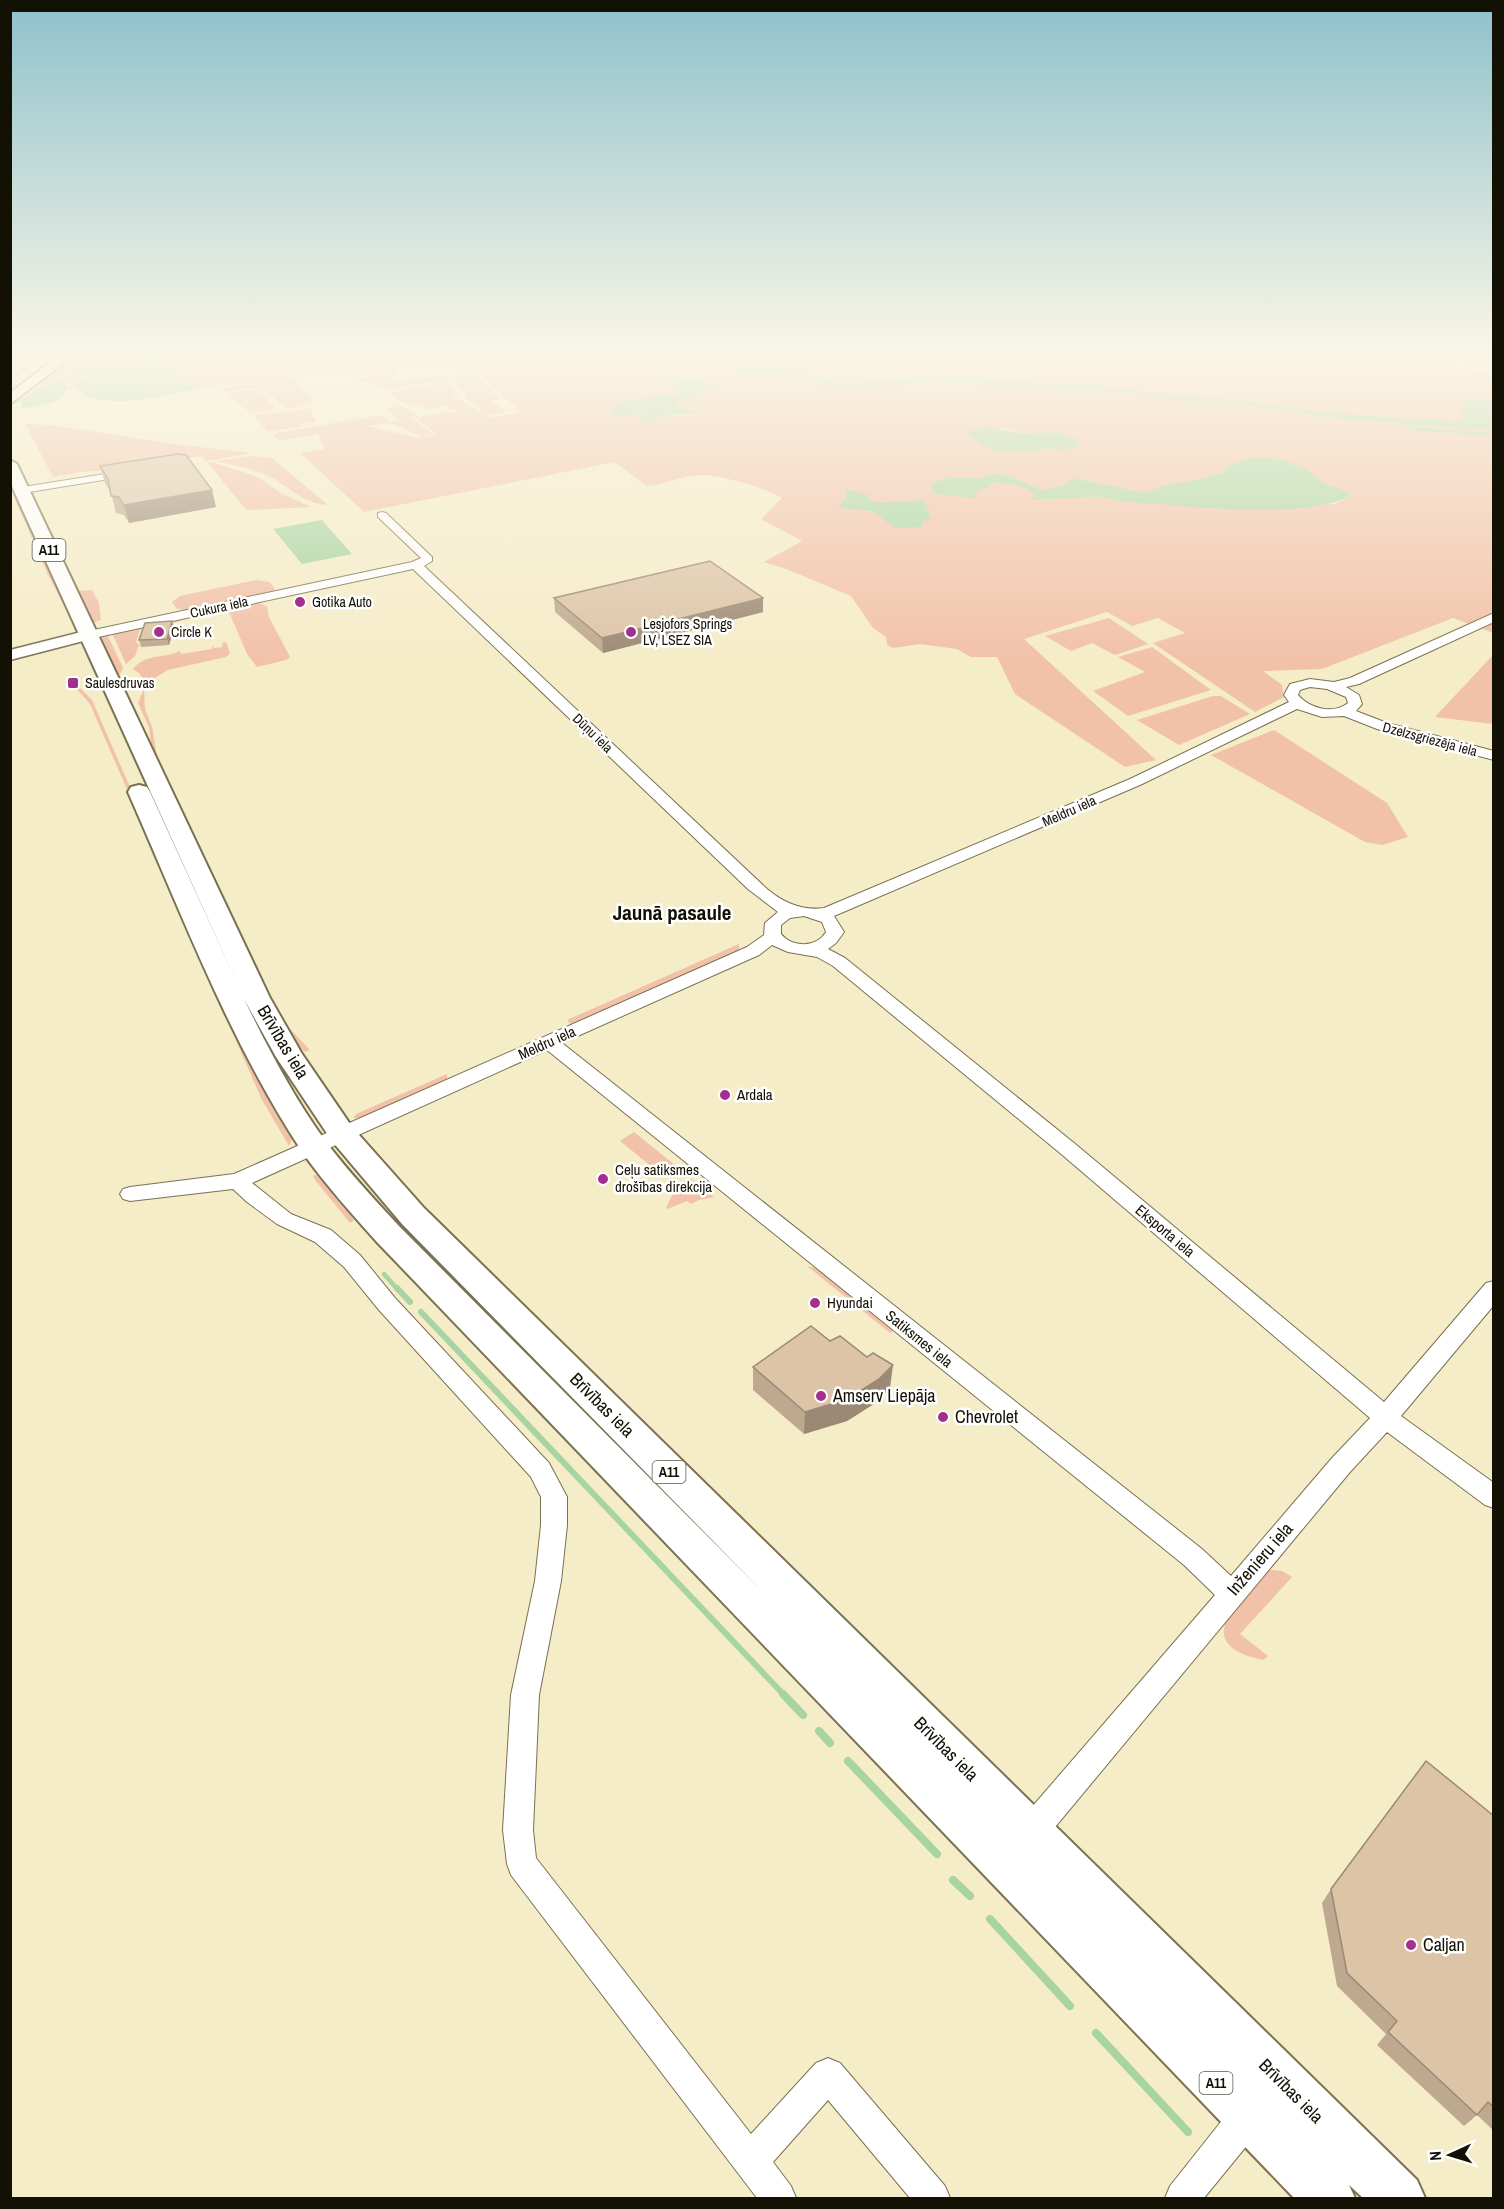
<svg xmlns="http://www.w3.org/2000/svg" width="1504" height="2209" viewBox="0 0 1504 2209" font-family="'Archivo Narrow',sans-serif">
<rect width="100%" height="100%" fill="#f5ecc8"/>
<path fill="#f2c1a9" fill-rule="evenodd" d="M87,353H125L85,367L61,379L141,354L165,353L109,368L74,384L44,387L17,403L67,363Z
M188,353H1383L1493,373V633L1453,618L1322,669L1263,671L1282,685L1284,697L1255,712L1153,643L1185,633L1158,618L1132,626L1107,612L1024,639L1156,760L1125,767L1015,694L997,657H971L957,649L920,644L893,648L887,645L886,637L873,628L851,596L789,570L764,562L802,541L761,519L782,498C766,488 721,475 702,475C683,475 666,484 647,486L615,462L364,512L300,453L324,449L318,434L279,441L273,436L277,433L380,415L391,422L399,421L386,409L397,404L417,414L418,417L447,412L460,413L448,406L428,409L418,404L407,405L388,393L443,382L447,383L459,395L452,396L453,398L459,399L478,411L482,409L465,398L466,393L450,379L387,390L358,379L375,376L373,374L357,377L349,375H301L195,389L165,367L162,360ZM397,366L475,371L521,412L494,417L483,416L506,412L492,401L500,399L476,375L415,377L394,382L387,379L399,372ZM661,383L716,388L700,391L690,397L677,402L676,406L697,413L692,415L658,416L656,422L646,414L640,413L634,399L648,400L678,394L676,387ZM415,417L436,434L418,438L366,426L390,423L421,436L433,434L412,418ZM1003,428L1024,434L1059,432L1078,440L1065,450L1043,449L1030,452L998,451L988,448L975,438ZM1308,470L1324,483L1349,492V497L1334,504L1119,501L1101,497L1030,500L1036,496C1024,484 1007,483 991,482L990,487L978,490L946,477L975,478L1000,473L1043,490L1060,486L1075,478L1144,494L1169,484L1201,479L1226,471Z
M1397,353H1493V370Z
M282,378H294L314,401L288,409C279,404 273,396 265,391C254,385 237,390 226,392L222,389Z
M251,390L260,391L276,409L251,414L227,393Z
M310,409L316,422L301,424L302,427L268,431L252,415Z
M25,424L51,425L181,445L253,453L206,461L202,456L112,471H88L53,477Z
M250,456L272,458L328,505C301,504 286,483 264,474C249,468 232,465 217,461Z
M212,462L258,477L281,493L311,507L246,510L208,463Z
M15,494H19L77,630L47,573L13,495Z
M256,580L270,582L275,589L272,592L190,611L177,609L172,602L180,596Z
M92,590L99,603L101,620L90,624L82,608L79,591Z
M255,602L267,606L269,617L290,657L286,660L257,667L247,654L229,612L236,606Z
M1109,618L1148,644L1115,655L1092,643L1071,651L1045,636Z
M179,619L181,621L140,630L136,642L139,645L135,656L126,664L112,633Z
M107,634L123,668L118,678L141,726L99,637Z
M226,642L230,653L226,657L168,670L146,683L139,673L133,669C147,653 163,659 180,651L181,654L212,649V645L214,648L223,647L222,643Z
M1152,647L1211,690L1128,716L1093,691L1145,672L1118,657Z
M1493,655V724L1435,717Z
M79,687L92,700L207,964L294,1134L289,1146L261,1098L90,704L76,688Z
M144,689L145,709L152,727L158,762L265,988L287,1026L310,1050L305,1052L288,1036L152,756L149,727L138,703Z
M1213,696H1221L1250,714L1179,745L1137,720Z
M1274,730L1387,803L1408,837L1382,845L1365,842L1211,755Z
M739,944V952L572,1026L567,1020Z
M447,1074V1080L363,1118H353L356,1114Z
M634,1132L681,1170L672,1177L662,1175L620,1141Z
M320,1173L354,1220L350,1223L315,1180L313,1176Z
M690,1178L714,1197L699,1200L691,1204L687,1201L667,1209L666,1208L677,1185Z
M807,1266L819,1269L894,1330L890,1333Z
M1271,1570L1282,1571L1292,1577L1240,1634L1268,1656L1263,1660C1191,1645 1235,1605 1263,1572Z"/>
<path fill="#a7d4a2" d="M122,353H146L90,371L65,386L67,389C62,405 36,406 22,408L21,400C53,380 87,365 122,353Z
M159,353H182L159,359L162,360L165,367L195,389C170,396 117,406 92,398C84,395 79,390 72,385L109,368Z
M682,353H704L732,364L796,372L839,383L918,378H976L1101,386L1173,396L1225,399L1331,413L1456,422L1471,421L1461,419V414L1464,409L1462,407L1463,401L1488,399L1493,400V430L1410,424L1413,427L1493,433V436L1418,431L1407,428L1403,423L1326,418L1304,413L1221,402H1192L1107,391L939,382L839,388L800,380L787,375L730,370L695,356Z
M1432,353H1478L1493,356V365Z
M671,376L707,381L716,389C700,391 692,397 677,402V406L698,413L659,416L656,423L642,421L641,417L645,414L619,417L609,411L619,402L678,394L676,387L661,382L659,379Z
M987,427L1024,434L1059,432L1078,440L1079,446L1065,450L1043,449L1030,452L998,451L988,448L964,433Z
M1268,457L1285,461L1308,470L1324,483L1349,492V497C1295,521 1181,505 1119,501L1101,497L1029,500L1036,496C1024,484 1007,483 991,483L990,487L978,490L975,498L934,494L930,485L946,477L975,478L1000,473L1043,490L1060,486L1075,478L1143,493L1169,484L1201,479L1226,471L1228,466L1247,458Z
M844,489L869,495V500L880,503L922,500L929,507L923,508L927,510L931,519L922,522V527L895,528L872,511L838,508L847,497Z
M322,520L352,554L302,564L273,529Z"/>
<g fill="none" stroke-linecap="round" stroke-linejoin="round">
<path stroke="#a7d4a2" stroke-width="2" d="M606,359H619L639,353
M17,375L44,353
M10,379L13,378
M62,389L80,385"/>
<path stroke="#a7d4a2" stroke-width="4.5" d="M384,1274L398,1290"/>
<path stroke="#a7d4a2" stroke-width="6" d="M397,1288L410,1302
M421,1312L785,1696"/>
<path stroke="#a7d4a2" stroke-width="8" d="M783,1694L803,1715
M819,1731L830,1743
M848,1761L937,1854
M953,1880L970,1896
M990,1919L1070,2006
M1096,2033L1188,2132"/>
<defs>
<path id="minor" d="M130,470L135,473L134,475L23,493L18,490L23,487Z
M382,512L386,513L432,557V561L424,566L767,889C784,903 802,911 824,908L1130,779L1289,702L1284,695L1290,684L1310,679L1334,682L1350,678L1494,613V622L1359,684L1346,687L1359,695L1362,704L1356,711L1387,723L1494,751V760L1377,729L1344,716L1322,717L1297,709L1140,785L834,916L844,932L836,943L828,949L845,958L1074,1143L1384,1402L1486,1283L1494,1281V1305L1401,1416L1494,1483V1508L1485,1505L1387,1432L1350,1472L1041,1844L1030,1848L1019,1844L1015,1833L1019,1822L1215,1595L1184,1565L547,1050L252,1183L291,1214L331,1230L360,1255L395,1298L549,1463L567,1497V1525L561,1581L539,1695L533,1830L536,1858L751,2134L816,2063L828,2058L840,2063L945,2186L950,2198H910L828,2100L773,2162L791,2186L796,2198H757L511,1875L507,1864L503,1830L511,1695L535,1581L541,1525V1497L531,1477L379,1310L344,1267L315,1242L277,1224L247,1202L233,1189L130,1201L123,1199L120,1194L123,1189L130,1187L234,1174L747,947L764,935L765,923L778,912L748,889L413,569L89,639L83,635L89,631L412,562L421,558L378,517V513ZM1310,687L1327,689L1346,697L1348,703C1333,715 1309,708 1298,695L1300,690ZM804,916L822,922L826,932C816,948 793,948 781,934V925L790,918ZM772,945L788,952L817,957L833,966L1060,1153L1370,1418L1332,1458L1231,1576L1202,1549L562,1043L759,955Z
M1250,2098L1262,2103L1267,2115L1262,2127L1204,2198H1165L1170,2186L1235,2104Z"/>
<path id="major" d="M89,630L95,632L97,635L95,638L10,660V650Z"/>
<path id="highway" d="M62,353H77L10,404V393Z
M10,460L17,464L270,998L302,1054L352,1127L424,1208L1417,2180L1425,2198H1363L1349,2185L1355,2198H1294L376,1241C351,1213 325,1184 303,1153C229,1041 182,914 128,792L131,787L139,785L147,787L150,792L243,996L10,482ZM244,999L276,1057L332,1141L402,1224L767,1596L398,1225C373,1198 348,1171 326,1142C294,1098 268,1048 244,999Z"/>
</defs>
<use href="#minor" stroke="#797150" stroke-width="2"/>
<use href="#major" stroke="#797150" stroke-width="3"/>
<use href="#highway" stroke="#797150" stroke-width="4"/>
<use href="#minor" fill="#fff" fill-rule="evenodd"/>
<use href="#major" fill="#fff" fill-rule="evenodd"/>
<use href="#highway" fill="#fff" fill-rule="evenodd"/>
</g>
<path fill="#bea990" d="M100,466L216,507L129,523L124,515L116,513L111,493L105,483Z
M554,598H763V612L603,653L555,612Z
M172,621L174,628L169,645L141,647L139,640Z
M830,1341L890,1388L877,1402L847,1421L804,1434L753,1390V1367Z
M1494,1816V2131L1477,2115L1464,2126L1377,2045L1386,2034L1337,1986L1322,1903L1331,1889Z"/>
<path fill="#9b8975" d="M212,490L216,507L129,523L124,505Z
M763,598V612L603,653L602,638Z
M172,621L174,628L169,645L167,639Z
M893,1365L890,1388L877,1402L847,1421L804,1434L805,1412Z"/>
<path fill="#ddc4a7" stroke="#9b8975" stroke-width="1.5" d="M178,454L186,455L212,490L124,505L119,497L111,496L108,479L100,466Z
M710,561L763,598L602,638L554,598Z
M172,621L167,639L139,640L145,623Z
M811,1326L830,1341L840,1336L867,1357L873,1353L893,1365L879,1379L848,1399L805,1412L753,1367Z
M1426,1761L1494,1816V2107L1488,2102L1477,2115L1388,2032L1397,2021L1347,1973L1331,1889Z"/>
<linearGradient id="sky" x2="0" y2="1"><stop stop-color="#8ec1cc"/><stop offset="0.53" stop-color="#faf6e6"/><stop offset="1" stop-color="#faf6e6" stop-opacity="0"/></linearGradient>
<rect width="1504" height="663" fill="url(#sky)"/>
<g fill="#a2308c" stroke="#fff" stroke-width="2">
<circle cx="300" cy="602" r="6"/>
<circle cx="159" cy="632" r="6"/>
<circle cx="631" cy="632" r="6"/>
<rect x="67" y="677" width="12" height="12" rx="3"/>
<circle cx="725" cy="1095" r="6"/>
<circle cx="603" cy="1179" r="6"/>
<circle cx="815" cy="1303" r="6"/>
<circle cx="821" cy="1396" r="6"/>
<circle cx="943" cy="1417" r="6"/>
<circle cx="1411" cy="1945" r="6"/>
</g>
<g text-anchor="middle" stroke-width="5" stroke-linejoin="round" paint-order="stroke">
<g fill="#fff" stroke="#5a584f" stroke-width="1.5">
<rect x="32.5" y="539" width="33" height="22" rx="4.5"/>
<rect x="652.5" y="1461" width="33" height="22" rx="4.5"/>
<rect x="1199.5" y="2072" width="33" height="22" rx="4.5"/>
</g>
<g font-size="14" font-weight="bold" fill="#131004">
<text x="49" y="555">A11</text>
<text x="669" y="1477">A11</text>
<text x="1216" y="2088">A11</text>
</g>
<g font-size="14" fill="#131004" stroke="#fff" text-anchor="start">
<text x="312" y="607">Gotika Auto</text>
<text x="643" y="629">Lesjofors Springs<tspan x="643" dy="16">LV, LSEZ SIA</tspan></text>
<text x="171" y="637">Circle K</text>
<text x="85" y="688">Saulesdruvas</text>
</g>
<g font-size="14" fill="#131004" stroke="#fff">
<text transform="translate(219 607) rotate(-12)" y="5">Cukura iela</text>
<text transform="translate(593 733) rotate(44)" y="5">Dūņu iela</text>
<text transform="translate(1430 739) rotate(15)" y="5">Dzelzsgriezēja iela</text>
<text transform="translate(1069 811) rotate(-24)" y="5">Meldru iela</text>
</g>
<g font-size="15" fill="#131004" stroke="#fff">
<text transform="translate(547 1043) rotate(-24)" y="5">Meldru iela</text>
<text transform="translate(1165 1231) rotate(40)" y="5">Eksporta iela</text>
<text transform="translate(919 1339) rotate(39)" y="5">Satiksmes iela</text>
</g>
<g font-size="15" fill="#131004" stroke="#fff" text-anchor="start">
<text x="737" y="1100">Ardala</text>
<text x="615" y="1175">Ceļu satiksmes<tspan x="615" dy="17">drošības direkcija</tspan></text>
<text x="827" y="1308">Hyundai</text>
</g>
<g font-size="18" fill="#131004" stroke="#fff">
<text transform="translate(283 1042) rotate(59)" y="6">Brīvības iela</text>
<text transform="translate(602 1405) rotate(45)" y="6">Brīvības iela</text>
<text transform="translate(1260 1559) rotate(-49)" y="6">Inženieru iela</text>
<text transform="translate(946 1749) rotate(45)" y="6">Brīvības iela</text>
<text transform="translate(1291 2091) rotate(45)" y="6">Brīvības iela</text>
</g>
<g font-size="18" fill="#131004" stroke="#fff" text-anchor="start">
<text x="833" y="1402">Amserv Liepāja</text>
<text x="955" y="1423">Chevrolet</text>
<text x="1423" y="1951">Caljan</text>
</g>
<g font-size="21" font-weight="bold" fill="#131004" stroke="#fff">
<text x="672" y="920">Jaunā pasaule</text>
</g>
</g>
<rect width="1504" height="2209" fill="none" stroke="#131004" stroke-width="24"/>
<g transform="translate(1450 2155) rotate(266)" stroke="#ffffff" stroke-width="4.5" paint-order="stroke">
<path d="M0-4.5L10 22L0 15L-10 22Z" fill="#131004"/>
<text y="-9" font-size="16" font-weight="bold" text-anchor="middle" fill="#131004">N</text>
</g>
</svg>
